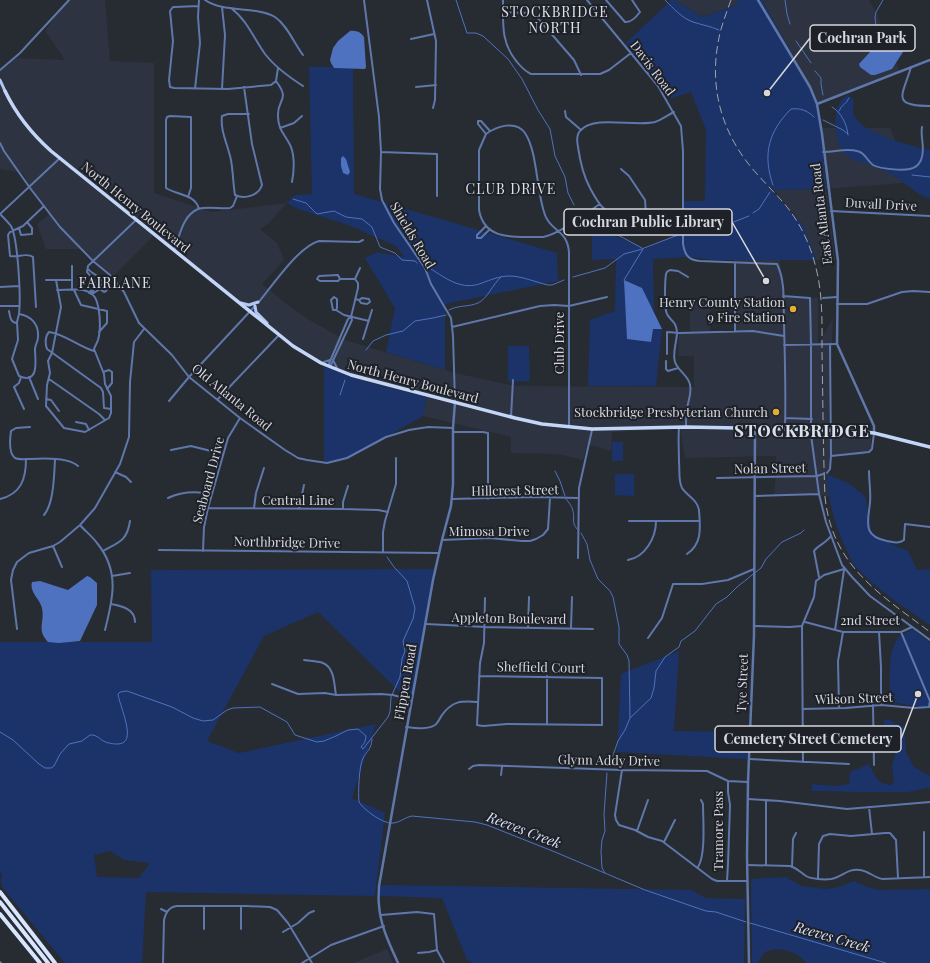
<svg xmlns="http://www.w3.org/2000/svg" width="930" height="963" viewBox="0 0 930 963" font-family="'Playfair Display',serif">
<rect width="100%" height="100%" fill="#272b32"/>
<path fill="#2d3340" d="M70,0H105L110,61L154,63V193L212,212L287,203L268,224L260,229L277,243L284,260L262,284L289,306L308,319L345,340L455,373L515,386L694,387V356H678L679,333L690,332V301H710V332H735V259L780,260L783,296L818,298V345L833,318L828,434L869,433L871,441V449L862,455L832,456L830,466L826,474L829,496L774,495L776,475V456L685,458L680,429L612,432L611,451L587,444L583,460L558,454L511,453V437L423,416L427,397L366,382L328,368L294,350L198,272L180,255L153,236L113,277L82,249H46L37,224L49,214L32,191L23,173L0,169V70L16,58L65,60L45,31L60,9Z
M674,0H738L736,5L703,17Z
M762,0H869L876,12L900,72L818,103L809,84Z
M821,128H890L899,149L928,181L826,189L835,260H816L803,225L774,190L826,189Z
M387,949L393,963H353Z"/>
<path fill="#1b3368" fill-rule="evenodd" d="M671,0H674L703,17L736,5L738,0H762L809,84L818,103L821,128L826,189L774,190L765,183L803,225L816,260H715L689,257L653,259L654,312L662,329L656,386H588L590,320L615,311L616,259L592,260V226L645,249L682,233V245L684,249L683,244V215L682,201H705L706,130L691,92L669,99L625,44Z
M309,67H353L354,194L557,253L558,281L445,304V370L386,352L395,308L365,258L377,252L404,257L396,246L351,226L298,209L287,203L295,195L312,194Z
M848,95L854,100C854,105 852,110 854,115C862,134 912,146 930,150V199C920,196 913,189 904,183C897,177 889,173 880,169C870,163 854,162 846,155C833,145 830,102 848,95Z
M508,346H529L530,381L508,382Z
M324,366L366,382L427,397L423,416L360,452L339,461L324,462Z
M612,442H623V461H612Z
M615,474H634V496L615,495Z
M826,474L848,483L865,496L872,533L892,544L908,551L917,570L930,569V625C905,608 876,589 855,566C852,563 850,557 848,553C835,528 829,502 826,474Z
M434,569L411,703L318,612L264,636L207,741L239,753L376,724L352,798L385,813L375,896L146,892L142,963H65L2,887L1,880L2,876L0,872V642H152L151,570ZM110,851L124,860L150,863L139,878L97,877L94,855Z
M913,629L930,643V708L890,702C890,686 887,648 899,637C902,634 909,632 913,629Z
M679,651L674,731L749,732L747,759L617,752L621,674Z
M883,720H890L894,723L904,726L906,752L914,767L930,776V788C921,788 914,792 906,792C874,792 843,792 812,791V784L835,786L849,784L850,772L869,764C875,776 877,784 891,785L894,782L892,765L895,756L893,742L887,732Z
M786,877L801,886L826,889L839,887L854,881L867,887L879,890L930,889V963H806C799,953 781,946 768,951C763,952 760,959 758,963H752L751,879Z
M380,885L691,890L706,898L745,899L744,963H472L467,960L442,898L380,896Z"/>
<path fill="#4f72c0" d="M350,31C356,30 361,32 364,37L366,67L365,69L334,68L331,63L330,60L333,48L338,41Z
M889,36L899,39L903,46V52L892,69L875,75H871L860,67L859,64L880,41L881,40L884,43H888L885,40H888L887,37Z
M343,156L346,159L350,172L348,175L343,173L341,166V158Z
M624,280L642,288L662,329H653L651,342L627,339Z
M87,576L90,577L97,583V605L80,641L59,643L48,642C36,629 45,623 42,608C40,599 29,592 32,582L40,581L68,590Z"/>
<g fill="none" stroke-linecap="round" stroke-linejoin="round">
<path stroke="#4f72c0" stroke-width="1" d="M456,0L467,33H476L483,36L508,59L522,79L538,110L550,129L555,156L565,177L568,193L574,205
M665,0C674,9 682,18 693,22C702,25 710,26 719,30
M785,0L787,14L790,24
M883,0L876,12L875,18L876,26L884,35L886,43
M796,41L811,63
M815,71L821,78V84L823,95
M832,107C841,112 847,124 848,135
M839,111C841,105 847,104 849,98
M823,120L843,130L848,134
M912,175L930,177
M773,185C762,154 769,131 791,109C800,108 807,110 814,117
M293,199L306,203L317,214L334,211L346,217L362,219L372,227L380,247L395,253L402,260L415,261L417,263
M753,213L759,209L770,192
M587,220L600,230L616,234L642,248
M718,228L749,216
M687,233L715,230
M431,269C447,279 462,291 482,283C490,280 500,276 509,276C522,276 535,282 548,285H552L564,280
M573,277L605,268L624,254L639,250L678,235
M624,280L643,249
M449,310C458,305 469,307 478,303C488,298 492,285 501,277
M366,350L373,341L386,335L403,331L415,321L433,318L446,315
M340,395L345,380
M555,471L560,481L565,496
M566,499C569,503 572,506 573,511C575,518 571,522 577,529
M581,533L587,544L590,560L598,579L610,591L613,597L619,627V644L627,655L629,661L630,718L625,730L618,741L610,764
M630,718L651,698L654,688L656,671L665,657L679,647L681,641L695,631L716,604L727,597L737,587L761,568L766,559L782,542L801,533L804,530
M0,732L13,740L39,764L45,768H51L54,766L60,754L69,744L82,741L90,735C98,734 101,742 109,743C113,744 121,745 124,742C134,735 119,704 118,694L120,692L127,691L172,707L193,718L203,721L213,720L227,710L233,708L260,707L287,722L295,735L317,742L324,741L336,736L348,730L358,729L366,736L365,742L361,747L363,749L388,717L390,712L391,697L400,677L402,659L405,651L403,641L413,619L415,608L407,581L394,567L387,557
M372,739C371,751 367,750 363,758C359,766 358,793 359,802C364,810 384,825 394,823C401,822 405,817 412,816L475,822L487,825L555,852L645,890L706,911L716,912L746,922
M605,873L602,868L601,851L602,840L605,831L604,814L607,773
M750,923L886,963"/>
<path stroke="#5f77aa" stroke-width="2" d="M205,0C223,13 257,6 275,17C287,25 294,43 303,55
M364,0L379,117L381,152L380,189L382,200L394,223L425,268L431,284L451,318L453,336L455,402
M427,0L436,41L435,100L433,108
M503,0C503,24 501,43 517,62C521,67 525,71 531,74H600L609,70L631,53
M587,0L658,86L681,126L683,151V244C685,255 688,260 700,261L777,264C786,282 783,305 784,324C785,359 786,394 785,429
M606,0L625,22C631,23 637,16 640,12L632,0
M198,6L175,7H173L170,11L173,41L169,80L170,87L174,88L228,89L271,85L276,81L278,68
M232,9C247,20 254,39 265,54C275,67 289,77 303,86
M503,12L529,13L535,15L574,60L581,75
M411,39L434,34
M911,67C903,95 890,106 930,106
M0,70L20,53L69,0
M276,81C291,101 277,98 278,116C278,131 286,135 291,147C295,158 294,171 292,182
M244,87L252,144L262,185C259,195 245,200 235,195C233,183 233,171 231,160C228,145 220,131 222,116L228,114H249
M416,87L436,85
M195,89L200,43L198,17L199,0
M222,89L225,35L222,7
M565,111L566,117L581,130
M674,112C668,115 661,120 655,122C636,127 594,115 581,130C576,134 577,142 578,147C580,161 583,175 590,188C596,199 603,213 617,215H683
M280,128L294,123L302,116
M486,134L478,124V121H481L490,131
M0,143L4,151L30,188L60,227L93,261L110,275L124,292L139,323L172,355L189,377L240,418L285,450L298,458L307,460L327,463L347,458L386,437L409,430L428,427L453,428
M381,152L437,154V196
M823,152C834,152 847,148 857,151C865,152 867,161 873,165C880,169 908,172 915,167C917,166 920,162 921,160C926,149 920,138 922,127
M621,169L629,176L645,200L646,215
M520,192L538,187
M188,197L191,188V117L170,116L167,117L166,120V188C177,195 195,194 199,209
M831,211L930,216
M0,214C4,218 8,222 11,226C18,239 21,297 19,314C31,316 39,324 38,337C38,342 35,345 35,349C35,360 40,385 19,376L12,359L18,340L17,322L19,314
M0,214L60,158
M486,226L477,235V238H481L490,229
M19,228L21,235L32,234V228L27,222
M174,250C180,236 182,216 198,209C207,206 220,209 230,208L233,206L237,196
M88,269C91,273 95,274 99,277C102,280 105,286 107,289L106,291L104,292L100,289
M340,279L338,275L319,276L317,279L320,281H338L340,279H355
M355,279L360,268
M46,280H72
M56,280L61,307L52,353L48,361L50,373L47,385L46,406L64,428L85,432L109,418L111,413V396L105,384L104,374L94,349C95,346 97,343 98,340C101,330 101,301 92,294C83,287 67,290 57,290
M95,284L102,287
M0,287L19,286
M72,290V266
M74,290L81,305L107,311V323L99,332
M89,293L95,285
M91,294C99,284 94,280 87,272L88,266L136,220
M92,294L100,289L102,284
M783,296L810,298L811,345V435L819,494L826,522L842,565L852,577L870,596L930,640
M823,298L837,297
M355,299L359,300L361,303L367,304L370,302L369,299L362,298L359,300
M666,301H672
M258,303C273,285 298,247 319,241L359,242L363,240
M837,304H867L902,292L913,291L930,292
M0,306H19
M36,307L33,257C27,252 17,258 10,256L8,235L10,232L23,226L44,206
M336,310L337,308V299L334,297L331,300L333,310H336L344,315L369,321
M9,311C10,316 10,323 17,323
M452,327L540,306L554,305L569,306L607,297
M735,332V263
M363,339L372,310
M784,345L837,344
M94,351C79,347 65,334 49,332C45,336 45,344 47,349L101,388L103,392L104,408L111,409
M667,354V332L680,333L753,331L784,336
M333,360L337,368
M666,361V369L668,371L678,368
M321,363L330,360
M328,366L348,319L351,317
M330,367L352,320L351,317L358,288V283L355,279
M103,372L109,370L112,372V383L107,389
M21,377L19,383L14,387L24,409
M29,377L38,399
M49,379L99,414L105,420
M46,399L51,400L59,411
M218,399L279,335
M169,401L189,377L255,306
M511,417L513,380
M785,418L812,419
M76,422L86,424L89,430
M569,426V252C567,229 551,232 545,215C536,191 538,153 525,133C516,120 497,126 486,134L479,150V210C485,243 518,236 543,237C562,233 583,215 600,204
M30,427L16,428L11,431C10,438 8,453 15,458C19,460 26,459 30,459C44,458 68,457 78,466
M679,427C678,439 679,451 679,463C680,471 678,480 682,488C687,496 697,499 699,510C700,527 703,543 687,554
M686,427C686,421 686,415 687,409C688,401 692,393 690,385C689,376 678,371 675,362C672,353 677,342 677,332C676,320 670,321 667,314C664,309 665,281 666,274C667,271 667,272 670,270L678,271L688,277
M453,432H483L488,433V499
M171,450L191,446L223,454
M831,456L869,452L872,449L874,433
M869,471C869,482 871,492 870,503C868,522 862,536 887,541C893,542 899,544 904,540L905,524L930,527
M115,472L126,477L131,482
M827,473L830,469L831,456L830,345
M717,478L817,476L823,474
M755,496L819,494
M168,498C182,491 196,491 212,494
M0,499C21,494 26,479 26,459
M452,499L535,497L578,498
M208,508L343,509L378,510L388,512
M254,508L256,493L264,468
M299,509L304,485
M343,509V502L348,486
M44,515C54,503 54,475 55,460
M629,521H700
M80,525C85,531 92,536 97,543C120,571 113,599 105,630
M442,540L490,538L522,541H530L536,539L543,535L548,529L550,498
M53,546L62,567
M159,550L439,553
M103,551C119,542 127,541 130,521
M203,551L204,527L208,508L228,438L240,418
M383,553V532L385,521L396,484V458
M578,558L579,488L592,430
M628,560C645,557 656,538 656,521
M112,576L130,573
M819,577L814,551C817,546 826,543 831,536
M111,604C122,606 135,609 135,622
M805,622L843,632H901L912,627
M426,624L485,627L593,629
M754,626L790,627L802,626
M528,628L529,597
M571,628L572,597
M17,629L11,580L13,570L17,562L29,553L53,546L60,542L80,525L95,508L120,464L129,437L130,382L134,342L144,329
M835,630L844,570
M879,632L881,667V705
M648,638L662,618L673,584H702L728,580L754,569
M304,660C310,661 317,661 323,663C335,668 334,685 336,695
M479,676L602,678V725L507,724L483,726L477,725L480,663L484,643L485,598
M272,684L298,694L325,693L336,695L381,694L393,695L411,700
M873,705L874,765
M839,708L838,661L843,632
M803,709L846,708L881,705L914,708L929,707L930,701L901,632
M547,724V676
M406,727C415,728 427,730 435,725C438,723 440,718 442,715C453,700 462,701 478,702
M749,759L849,764
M803,762L802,626L814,597L816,581L824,575L844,569
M469,769L473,766L479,765L622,770L707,771L728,781L748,782
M622,770L615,815L616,820L619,825L635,830L648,837L662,841L712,879L717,881H747
M501,775L502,767
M748,799L780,801L847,809L930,802
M869,807L872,834
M637,831L648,800
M924,832V877
M664,842L675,820
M747,865L790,866C797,868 800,872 806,876C811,879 824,880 831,879C842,877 848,868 860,870C869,871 874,878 883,879L930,877
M766,865V800
M698,867C706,855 703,819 703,804L701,800
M792,867L793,839L796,833
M818,878L819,844L823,836L830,834L851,836L885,833H890L896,840L898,878
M727,881L728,864L730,805L728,792V781
M204,906V929
M161,909L167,912
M381,915L417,912L434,914L437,950L444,963
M241,929V906
M283,932L298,923L309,913L314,911
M418,953L429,952L437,950
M0,962L1,963
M163,963L164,920C166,912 169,907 177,906H246L270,907L277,910L288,923L312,963
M302,963L331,945L384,926"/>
<path stroke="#5f77aa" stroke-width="2.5" d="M758,0L810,87L817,104L822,134L838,261L837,344L874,426V433
M817,104L930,60
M398,963C390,945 380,925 379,905C378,899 379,892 379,886L433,580L442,540L451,506L453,484V428L455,402
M749,963L747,856L748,782L754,635L755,429"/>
<path stroke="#b1c6f0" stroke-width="3" d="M0,80L5,91
M241,303L249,305L258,302
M255,306L256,312L267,323"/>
<path stroke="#c4d6f7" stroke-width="3.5" d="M5,91C16,114 32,134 51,151L293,346L321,363L351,375L515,418L542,424L592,429L686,427L789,429
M853,431L874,433L930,447"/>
<path stroke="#d8e5fe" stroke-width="4" d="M0,892L55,963
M0,902L48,963
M0,914L40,963"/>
<path stroke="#a1a3a9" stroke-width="1" stroke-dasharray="8 4" stroke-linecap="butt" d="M731,0C726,14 720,29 718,43C709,92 724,138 757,174C765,183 774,192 782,201C798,219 809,241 815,264C823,293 822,322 822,352C823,400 823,448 825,497C832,566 880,594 930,632"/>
<path stroke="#c4d6f7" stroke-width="3.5" d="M789,429L853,431"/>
</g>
<g fill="#e3ae34" stroke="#1e2128" stroke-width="1.5">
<circle cx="793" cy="309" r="4"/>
<circle cx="776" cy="412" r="4"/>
</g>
<g text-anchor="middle" stroke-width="4" stroke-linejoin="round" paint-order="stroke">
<g font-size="13" fill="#d6d8dd" stroke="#1e2128">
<text transform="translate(653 68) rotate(53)" y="5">Davis Road</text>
<text transform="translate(881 204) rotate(3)" y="5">Duvall Drive</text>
<text transform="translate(136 207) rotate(39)" y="5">North Henry Boulevard</text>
<text transform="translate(821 214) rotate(-97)" y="5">East Atlanta Road</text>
<text transform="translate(413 235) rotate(59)" y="5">Shields Road</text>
<text transform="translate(559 343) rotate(-90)" y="5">Club Drive</text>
<text transform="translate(413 381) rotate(15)" y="5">North Henry Boulevard</text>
<text transform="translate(232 397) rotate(39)" y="5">Old Atlanta Road</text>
<text transform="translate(770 468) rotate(-1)" y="5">Nolan Street</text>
<text transform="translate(208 480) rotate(-75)" y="5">Seaboard Drive</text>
<text transform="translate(515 490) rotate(-1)" y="5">Hillcrest Street</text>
<text x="298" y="505">Central Line</text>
<text x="489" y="536">Mimosa Drive</text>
<text transform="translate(287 542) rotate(1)" y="5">Northbridge Drive</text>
<text transform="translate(509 618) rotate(1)" y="5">Appleton Boulevard</text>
<text x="870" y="625">2nd Street</text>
<text transform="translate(541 667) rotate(1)" y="5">Sheffield Court</text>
<text transform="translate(405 682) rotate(-80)" y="5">Flippen Road</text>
<text transform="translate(742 683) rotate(-88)" y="5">Tye Street</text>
<text transform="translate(854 698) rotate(-2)" y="5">Wilson Street</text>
<text transform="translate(609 760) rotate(1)" y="5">Glynn Addy Drive</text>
<text transform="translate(718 831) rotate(-90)" y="5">Tramore Pass</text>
</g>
<g font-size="13" fill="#d6d8dd" stroke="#1e2128" text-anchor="end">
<text x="785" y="307">Henry County Station<tspan x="785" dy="15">9 Fire Station</tspan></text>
<text x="768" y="417">Stockbridge Presbyterian Church</text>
</g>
<g font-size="14" letter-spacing="1" fill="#dbe0ea" stroke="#1e2128">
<text x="555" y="17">STOCKBRIDGE<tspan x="555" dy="16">NORTH</tspan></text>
<text x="511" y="194">CLUB DRIVE</text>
<text x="115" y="288">FAIRLANE</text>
</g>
<g font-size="14" font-style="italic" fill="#dae4fa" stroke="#1e2128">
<text transform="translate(524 830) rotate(21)" y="5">Reeves Creek</text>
<text transform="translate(832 937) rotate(16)" y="5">Reeves Creek</text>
</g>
<g font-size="17" font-weight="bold" letter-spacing="1" fill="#dbe0ea" stroke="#1e2128">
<text x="802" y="437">STOCKBRIDGE</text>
</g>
</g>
<path fill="none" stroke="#d6d8dd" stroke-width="1.5" d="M767 93L810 38M766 281L732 222M918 694L901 739"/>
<g fill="#d6d8dd" stroke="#1e2128" stroke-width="1.5">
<circle cx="767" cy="93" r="4"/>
<circle cx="766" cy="281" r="4"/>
<circle cx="918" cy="694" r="4"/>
</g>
<g fill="#1e2128" stroke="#d6d8dd" stroke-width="1.5">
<rect x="810" y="25" width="105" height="26" rx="4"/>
<rect x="564" y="209" width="168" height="26" rx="4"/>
<rect x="715" y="726" width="186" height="26" rx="4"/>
</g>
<g font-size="14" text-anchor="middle" font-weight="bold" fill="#d6d8dd">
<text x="862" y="43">Cochran Park</text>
<text x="648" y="227">Cochran Public Library</text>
<text x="808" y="744">Cemetery Street Cemetery</text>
</g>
</svg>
